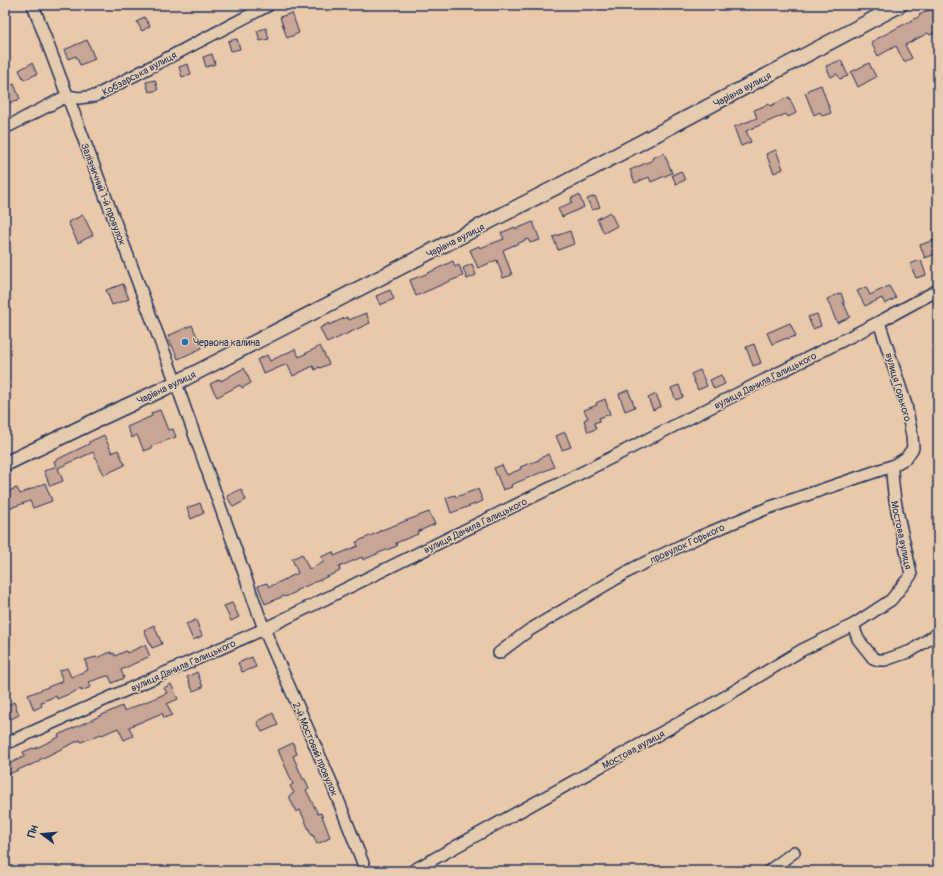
<svg xmlns="http://www.w3.org/2000/svg" width="943" height="876" viewBox="0 0 943 876" font-family="Pangolin,sans-serif">
<rect width="100%" height="100%" fill="#eac9ab"/>
<filter id="ink" filterUnits="userSpaceOnUse"><feTurbulence type="fractalNoise" baseFrequency=".025" numOctaves="2"/><feDisplacementMap in="SourceGraphic" scale="8" xChannelSelector="R" yChannelSelector="G"/><feConvolveMatrix kernelMatrix="1 2 1 2 8 2 1 2 1" color-interpolation-filters="sRGB"/></filter>
<g filter="url(#ink)">
<path fill="#c8a595" stroke="#1b2f5e" d="M933,8L938,18V31L930,35L928,33L905,45L912,58L904,62L896,46L878,56L871,42L897,28L920,16L919,15Z
M292,13L299,33L287,38L280,17Z
M144,17L150,26L142,31L137,22Z
M266,28L269,39L260,41L257,31Z
M237,39L240,49L231,51L228,41Z
M87,40L95,59L80,65L76,56L68,59L64,50Z
M212,54L215,64L206,67L203,57Z
M841,60L848,76L840,79L837,74L831,77L826,66Z
M32,63L37,74L24,80L19,70Z
M869,63L876,77L858,87L851,72Z
M188,64L191,74L182,77L179,67Z
M155,80L158,90L149,92L146,82Z
M14,84L20,99L5,105V88Z
M821,85L831,113L822,116L820,112L814,115L805,93L809,92L808,90Z
M789,97L796,113L788,117L786,114L746,131L751,142L741,146L734,127L757,118L754,110L769,104L770,106Z
M776,150L783,169L774,173L766,154Z
M664,153L672,173L651,182L649,177L635,183L630,170L653,160L652,158Z
M681,171L685,180L676,184L672,175Z
M579,195L584,207L562,217L558,209L572,202L571,198Z
M595,196L600,207L592,210L587,199Z
M610,212L617,226L604,233L597,219Z
M83,215L93,235L78,243L68,222Z
M533,222L540,240L530,243L528,239L503,250L512,275L503,278L497,260L478,268L470,250L479,246L480,248L504,239L501,233L515,227L516,229Z
M570,231L574,244L558,250L553,237Z
M934,240L938,253L925,258L920,245Z
M921,260L926,275L916,278L910,264Z
M453,261L455,267L459,265L463,276L450,281L416,296L410,280L426,274Z
M472,264L476,275L467,279L463,268Z
M123,284L129,299L112,305L106,290Z
M889,286L896,298L885,304L882,298L865,306L857,291L866,287L870,295Z
M390,290L394,299L380,305L376,296Z
M841,293L844,302H843L850,317L837,323L827,299Z
M366,313L370,323L327,343L320,328L329,323V325L347,317L349,320Z
M817,314L821,326L813,329L808,317Z
M790,323L796,336L787,339V338L772,344L767,333Z
M192,325L202,348L178,359L168,336Z
M754,344L761,363L753,366L746,347Z
M320,346L329,364L320,368L319,367L315,370L313,366L293,376L287,364L264,374L257,360L267,355L270,361L295,349L299,357Z
M244,368L251,383L242,388L240,385L217,397L210,384L220,379L221,381Z
M700,370L707,386L698,390L691,374Z
M721,375L725,384L714,389L710,380Z
M679,385L683,397L676,400L671,388Z
M628,390L635,407L625,411L619,394Z
M656,394L661,406L653,410L648,398Z
M605,399L610,414L599,418L600,421L594,423L596,429L588,432L584,420L588,418L584,410L597,405L596,403Z
M160,410L168,430L173,429L176,437L151,446L152,448L144,451L137,435L132,438L127,427L152,416L151,413Z
M565,432L571,447L562,450L556,436Z
M104,435L112,453L118,450L125,465L104,475L93,452L58,468L63,481L50,486L44,471L56,466L54,461L89,444V442Z
M548,454L554,467L511,485L512,487L503,490L494,468L502,465L507,475L521,469L520,467L539,460V459Z
M45,483L52,501L33,508L30,501L5,510V492L17,488L20,494Z
M241,489L246,500L233,507L227,496Z
M478,489L483,501L451,513L446,498L455,495L456,497Z
M200,503L204,513L191,519L187,508Z
M429,512L435,524L417,532L418,534L396,543L397,546L376,554H377L363,560L362,557L339,567L340,571L295,591L296,592L285,597L284,596L265,604L258,586L267,583L269,587L298,573L292,559L302,554L309,569L324,562L321,557L333,552L334,556L358,546L356,542L379,532V531Z
M232,603L239,617L231,621L224,606Z
M196,620L202,636L193,640L186,624Z
M154,625L162,644L152,648L144,630Z
M145,645L150,656L121,670L124,678L112,683L109,676H107L89,682L91,687L81,691V689L57,699L56,696L41,702L42,706L34,710L28,695L63,681L59,671L67,668L71,677L88,670L85,660L96,657V658L111,652L112,654L114,653L115,656L126,651L127,653Z
M252,657L256,667L242,672L238,663Z
M197,672L203,687L193,691L187,677Z
M171,684L178,699L167,704L172,715L164,718L162,713L129,727L133,736L124,740L118,728L102,735L101,734L81,742L80,740L55,752L39,760V761L29,766V765L5,776V766L25,756L23,752L33,748L34,749L59,737L58,735L122,706L124,711L167,693L164,688Z
M14,702L19,715L11,719L6,706Z
M273,713L278,725L262,732L257,722Z
M293,743L297,754L293,756L303,779H305L309,788L306,790L318,814L321,813L330,837L328,838V839L317,844L313,835L312,836L300,810L296,812L289,796L294,793L290,786L293,784L278,750Z"/>
<g fill="none" stroke-linecap="round" stroke-linejoin="round">
<defs>
<path id="minor" d="M33,5L176,383L264,629L332,784L366,871
M5,128L67,96L79,98L95,96L269,5
M853,625L891,600L911,575C905,539 892,504 892,466
M499,653L528,631L634,568L699,537L768,508L892,466L906,458L913,448L912,436L906,405L879,322
M5,744L264,629L587,470L879,322L938,290
M412,871L713,704L802,650L853,625L858,639L873,658L878,660H885L911,651L938,633
M769,871L794,852"/>
<path id="tertiary" d="M5,464L101,418L176,383L203,369L566,182L900,5"/>
</defs>
<use href="#minor" stroke="#1b2f5e" stroke-width="14"/>
<use href="#tertiary" stroke="#1b2f5e" stroke-width="17"/>
<use href="#minor" stroke="#e6ccae" stroke-width="11"/>
<use href="#tertiary" stroke="#e6ccae" stroke-width="14"/>
</g>
</g>
<circle fill="#1f6fb2" stroke="#e6ccae" stroke-width="1.5" cx="185" cy="342" r="4"/>
<g text-anchor="middle" stroke-width="3" stroke-linejoin="round" paint-order="stroke">
<g font-size="10" fill="#1b2f5e" stroke="#e6ccae">
<text transform="translate(139 73) rotate(-28)" y="4">Кобзарська вулиця</text>
<text transform="translate(742 89) rotate(-28)" y="4">Чарівна вулиця</text>
<text transform="translate(104 194) rotate(69)" y="4">Залізничний 1-й провулок</text>
<text transform="translate(455 240) rotate(-27)" y="4">Чарівна вулиця</text>
<text transform="translate(765 380) rotate(-27)" y="4">вулиця Данила Галицького</text>
<text transform="translate(166 387) rotate(-26)" y="4">Чарівна вулиця</text>
<text transform="translate(899 387) rotate(74)" y="4">вулиця Горького</text>
<text transform="translate(475 525) rotate(-26)" y="4">вулиця Данила Галицького</text>
<text transform="translate(902 535) rotate(78)" y="4">Мостова вулиця</text>
<text transform="translate(687 543) rotate(-25)" y="4">провулок Горького</text>
<text transform="translate(183 665) rotate(-24)" y="4">вулиця Данила Галицького</text>
<text transform="translate(316 749) rotate(67)" y="4">2-й Мостовий провулок</text>
<text transform="translate(633 749) rotate(-29)" y="4">Мостова вулиця</text>
</g>
<g font-size="10" fill="#1b2f5e" stroke="#e6ccae" text-anchor="start">
<text x="193" y="346">Червона калина</text>
</g>
</g>
<rect width="943" height="876" fill="none" stroke="#e6ccae" stroke-width="20"/>
<rect x="10" y="10" width="923" height="856" fill="none" stroke="#1b2f5e" stroke-width="1.5" filter="url(#ink)"/>
<g transform="translate(42 834) rotate(286)" stroke="#e6ccae" stroke-width="3" paint-order="stroke">
<path d="M0-3L7 15L0 10L-7 15Z" fill="#1b2f5e"/>
<text y="-6" font-size="11" font-weight="bold" text-anchor="middle" fill="#1b2f5e">Пн</text>
</g>
</svg>
